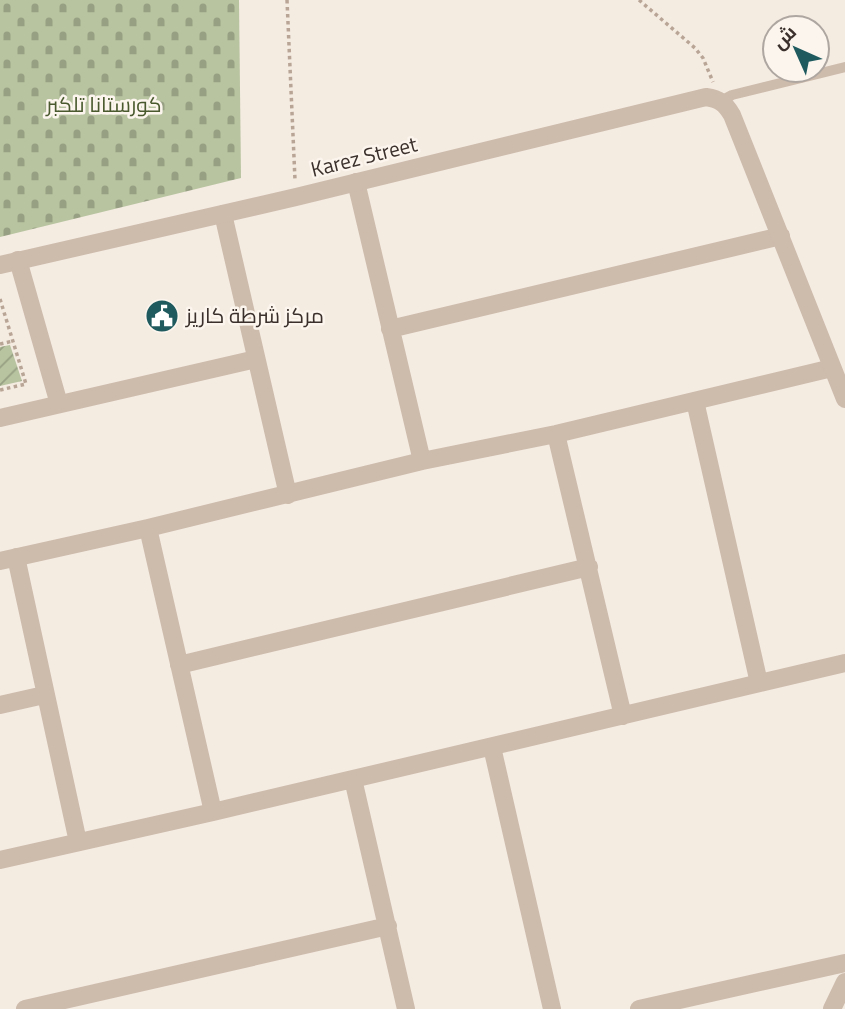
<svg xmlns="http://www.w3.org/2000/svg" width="845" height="1009" viewBox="0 0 845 1009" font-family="'Titillium Web',Cairo,sans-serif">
<defs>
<pattern id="cemetery-stones" width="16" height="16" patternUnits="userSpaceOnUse" patternTransform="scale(1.75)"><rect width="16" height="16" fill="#b8c4a0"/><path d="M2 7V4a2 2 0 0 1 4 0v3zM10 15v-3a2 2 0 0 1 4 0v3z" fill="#97a083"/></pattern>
<pattern id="garden-furrows" width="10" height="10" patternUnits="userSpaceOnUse" patternTransform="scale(1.75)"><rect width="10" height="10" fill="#b8c4a0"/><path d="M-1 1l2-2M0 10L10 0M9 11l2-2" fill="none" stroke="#97a083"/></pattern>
</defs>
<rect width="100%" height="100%" fill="#f4ebe1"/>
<path fill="url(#cemetery-stones)" d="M0,0H239L241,178L0,237Z"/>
<path fill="url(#garden-furrows)" d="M10,345L22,381L0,386V347Z"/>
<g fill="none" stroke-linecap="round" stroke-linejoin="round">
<path stroke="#b9a596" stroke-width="3.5" stroke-dasharray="3.5 3.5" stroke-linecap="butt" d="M287,0L295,180
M639,0L695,48L703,58L713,82
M0,299L26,384L0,390
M0,344L13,341"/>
<path stroke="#cdbbac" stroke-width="10" d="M721,101L732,95L845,67"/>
<path stroke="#cdbbac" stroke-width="18" d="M356,182L422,461
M223,214L288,495
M18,260L59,404
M390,329L781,236
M695,401L759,683
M0,418L256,359
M556,434L623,716
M148,528L213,812
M16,557L78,842
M0,561L148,528L422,461L556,434L832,368
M179,665L589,567
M0,705L44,695
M492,747L552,1009
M353,779L406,1009
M0,860L213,812L845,663
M25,1009L388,926
M639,1009L845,963
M832,1009L845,982"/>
<path stroke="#cdbbac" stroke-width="18" d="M0,265L296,197L706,97C719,99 725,103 732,115L845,399"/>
</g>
<defs>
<symbol id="civic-disc" viewBox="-11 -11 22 22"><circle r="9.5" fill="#1f5a5e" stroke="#fbf5ee"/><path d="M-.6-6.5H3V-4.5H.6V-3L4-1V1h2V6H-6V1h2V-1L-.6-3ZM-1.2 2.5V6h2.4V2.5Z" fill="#fff"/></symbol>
</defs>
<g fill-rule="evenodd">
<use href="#civic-disc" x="143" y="297" width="38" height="38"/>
</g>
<g text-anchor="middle" stroke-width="5" stroke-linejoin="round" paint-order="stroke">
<g font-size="21" fill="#4a5a2e" stroke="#fbf5ee">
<text x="104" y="112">كورستانا تلكبر</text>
</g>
<g font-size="21" fill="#3b302b" stroke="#fbf5ee">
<text transform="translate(364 157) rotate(-14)" y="7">Karez Street</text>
</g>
<g font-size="21" fill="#3b302b" stroke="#fbf5ee" text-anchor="start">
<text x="186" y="323">مركز شرطة كاريز</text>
</g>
</g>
<g transform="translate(796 49) rotate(315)"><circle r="33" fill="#fbf5ee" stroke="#aea6a0" stroke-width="2"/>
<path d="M0-5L12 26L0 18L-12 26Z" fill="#1f5a5e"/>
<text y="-10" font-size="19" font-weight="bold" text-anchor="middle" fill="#3b302b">ش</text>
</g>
</svg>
